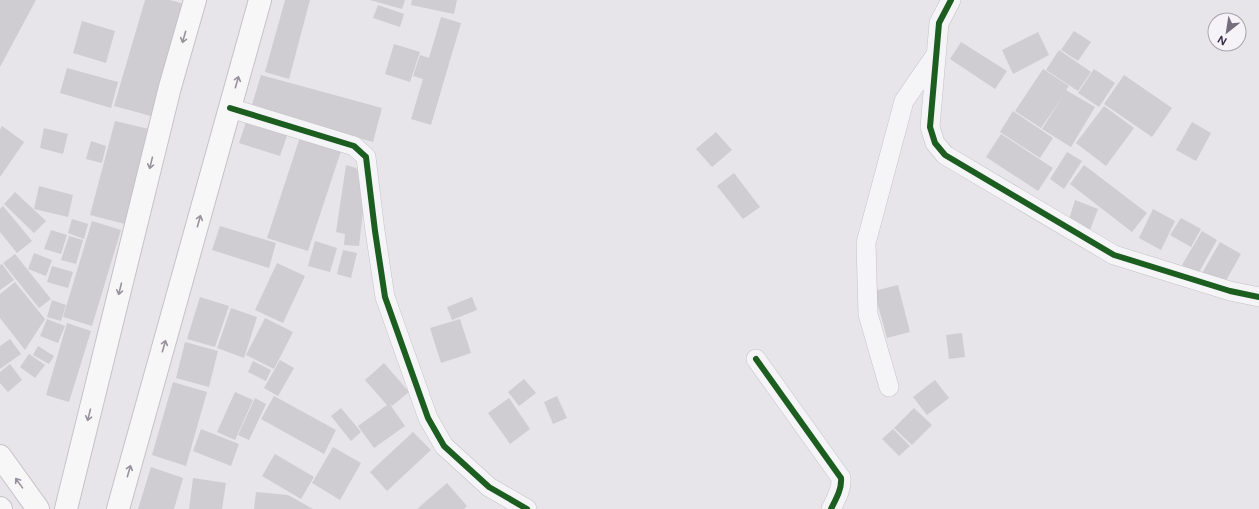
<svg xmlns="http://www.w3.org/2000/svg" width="1259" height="509" viewBox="0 0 1259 509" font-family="Figtree,sans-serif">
<rect width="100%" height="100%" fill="#e7e5ea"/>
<path fill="#cfccd2" d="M0,0H36L0,67Z
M145,0H170L184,4L151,116L114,106Z
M285,0H310L289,79L265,72Z
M370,0H405L402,9Z
M412,0H457L454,14L411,5Z
M378,5L404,14L400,27L373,18Z
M441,17L461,23L431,125L411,119L423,79L413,76L420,55L429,58Z
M82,21L115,31L106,63L73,53Z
M1074,31L1091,42L1078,61L1061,50Z
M1038,32L1049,55L1013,74L1002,50Z
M961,42L1007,71L995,89L950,59Z
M394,44L420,52L410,82L385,74Z
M1059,50L1091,72L1078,91L1046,70Z
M67,68L118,82L111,108L60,93Z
M1043,69L1069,86L1066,90L1095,107L1071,147L1042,129L1063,96L1041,128L1015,111Z
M1094,69L1115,83L1099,107L1078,93Z
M261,75L382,108L373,142L251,108Z
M1124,75L1172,108L1152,137L1104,104Z
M1104,106L1134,128L1106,166L1076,143Z
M1013,111L1053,138L1040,158L1000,132Z
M247,119L288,133L280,156L239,143Z
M115,121L149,129L125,224L90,215Z
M1192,122L1211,133L1196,161L1176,150Z
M2,126L24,142L0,177V130Z
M44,128L68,134L63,154L40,148Z
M716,132L732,150L712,167L696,149Z
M1001,134L1053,168L1038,191L986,157Z
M300,137L341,151L308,251L267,238Z
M91,141L106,146L102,163L86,159Z
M1067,152L1082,161L1064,189L1050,179Z
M346,165L356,168L366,186L359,246L344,245L345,234L336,232Z
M1084,165L1147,213L1132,232L1070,184Z
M734,173L760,207L743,219L717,186Z
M39,186L73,195L68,217L34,209Z
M15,192L46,221L34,233L4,204Z
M1075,200L1098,209L1090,230L1068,223Z
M3,206L32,241L17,253L0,232V209Z
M1153,209L1175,221L1161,250L1139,238Z
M1181,218L1201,229L1191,247L1170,235Z
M72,219L88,224L84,239L68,233Z
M92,221L121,230L92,326L63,317Z
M220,226L276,243L269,268L212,250Z
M51,230L67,235L61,254L44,249Z
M1202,231L1217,240L1198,274L1182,265Z
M69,236L83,240L76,264L61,260Z
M315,241L337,248L330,272L308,266Z
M1220,242L1241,254L1224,284L1201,275Z
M343,250L357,253L351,278L337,274Z
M34,253L52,260L46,276L28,269Z
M15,254L51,299L39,308L3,263Z
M277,263L305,276L283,323L255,310Z
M2,264L14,280L0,290V265Z
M52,266L73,272L68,288L47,282Z
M15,282L45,319L25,350L0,318V294Z
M898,285L910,332L887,338L874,291Z
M200,297L229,306L215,347L187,339Z
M472,297L477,310L452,320L447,307Z
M52,300L66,305L61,321L47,317Z
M231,308L257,317L244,358L217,348Z
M265,318L293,332L274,369L246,355Z
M47,319L65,326L58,343L40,336Z
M460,319L471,353L441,363L430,328Z
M67,323L91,331L69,402L46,395Z
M962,333L965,357L949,359L946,335Z
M10,339L21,354L0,369V346Z
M185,342L218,351L209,387L176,378Z
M38,346L54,356L49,364L33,355Z
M29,354L45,365L35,378L20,367Z
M280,360L294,368L278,396L264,388Z
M253,361L271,370L266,381L248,372Z
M384,363L409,392L392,406L389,403L405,426L374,448L358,426L387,405L365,380Z
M10,364L22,380L8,392L0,383V372Z
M524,379L536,393L519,406L508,392Z
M935,380L949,398L927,415L913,397Z
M173,382L207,392L186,466L152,455Z
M235,392L253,400L235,440L217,432Z
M274,396L336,430L324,454L261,419Z
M557,396L567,418L553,424L544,402Z
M255,398L266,404L249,440L238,435Z
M509,398L530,429L510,444L488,413Z
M341,408L361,432L351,441L331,416Z
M914,408L932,425L912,445L894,428Z
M201,429L239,444L231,466L193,451Z
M893,429L910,446L899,456L882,439Z
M413,432L431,450L387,491L370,472Z
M333,447L361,463L340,500L312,483Z
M275,454L314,477L301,499L262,476Z
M151,467L183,478L174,509H138Z
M193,478L226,483L222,509H189Z
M447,483L467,506L464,509H417Z
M256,492L288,495L313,509H254Z"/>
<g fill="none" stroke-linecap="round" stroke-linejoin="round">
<defs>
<path id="street" d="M951,0L939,23L930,127L935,143L945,155L1114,255L1230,291L1259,297
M230,108L354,146L366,157L375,231L385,297L428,418L444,446L489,487L527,509
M756,359L841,478C842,489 836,499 831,509
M889,387L868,314L866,243L904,101L935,56"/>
<path id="secondary" d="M0,456L38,509
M0,508L1,509
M66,509L170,87L195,0
M118,509L260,0"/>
</defs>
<use href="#street" stroke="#c4c2c7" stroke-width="20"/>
<use href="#secondary" stroke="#c4c2c7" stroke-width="24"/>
<use href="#street" stroke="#f5f4f6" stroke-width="19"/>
<use href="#secondary" stroke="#f8f7f8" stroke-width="22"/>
<defs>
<path id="cycleway" d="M951,0L939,23L930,127L935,143L945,155L1114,255L1230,291L1259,297
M230,108L354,146L366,157L375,231L385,297L428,418L444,446L489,487L527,509
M756,359L841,478C842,489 836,499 831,509"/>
</defs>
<use href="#cycleway" stroke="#f5f3f8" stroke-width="8"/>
<use href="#cycleway" stroke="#1b5e20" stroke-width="6"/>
</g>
<defs><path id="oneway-shaft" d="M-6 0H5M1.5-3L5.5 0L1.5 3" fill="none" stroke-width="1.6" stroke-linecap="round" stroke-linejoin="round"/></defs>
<g stroke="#98929e">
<use href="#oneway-shaft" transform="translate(184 37) rotate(106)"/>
<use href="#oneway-shaft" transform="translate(237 82) rotate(-74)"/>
<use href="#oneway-shaft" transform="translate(151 163) rotate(104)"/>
<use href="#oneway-shaft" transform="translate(199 221) rotate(-74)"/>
<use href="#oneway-shaft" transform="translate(120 289) rotate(104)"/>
<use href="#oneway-shaft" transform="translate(164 346) rotate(-74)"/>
<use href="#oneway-shaft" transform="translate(89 415) rotate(104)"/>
<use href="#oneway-shaft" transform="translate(129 471) rotate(-74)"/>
<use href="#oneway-shaft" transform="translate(19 483) rotate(-126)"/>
</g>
<g transform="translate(1227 32) rotate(210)"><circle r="19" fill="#f5f3f8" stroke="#a9a3b0"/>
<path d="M0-3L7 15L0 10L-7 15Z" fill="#756d7d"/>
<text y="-6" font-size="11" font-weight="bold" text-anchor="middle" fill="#372c43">N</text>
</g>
</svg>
